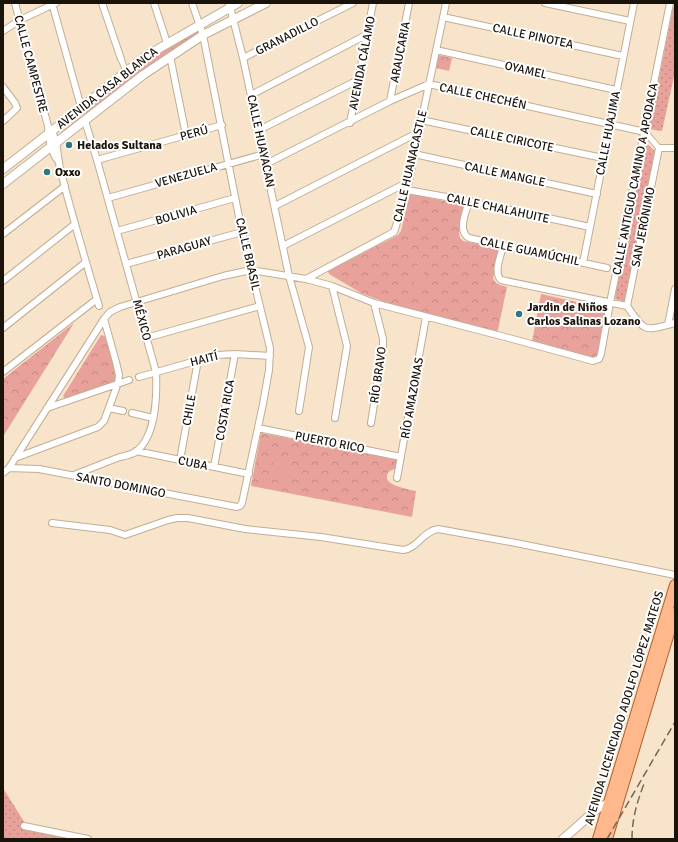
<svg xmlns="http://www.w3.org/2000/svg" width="678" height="842" viewBox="0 0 678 842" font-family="Signika,sans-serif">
<defs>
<pattern id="grass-dots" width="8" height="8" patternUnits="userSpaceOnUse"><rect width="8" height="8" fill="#e8a19b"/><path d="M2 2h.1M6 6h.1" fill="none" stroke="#c68a84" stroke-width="1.8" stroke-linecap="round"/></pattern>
<pattern id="forest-crowns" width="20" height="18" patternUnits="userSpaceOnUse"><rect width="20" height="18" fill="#e8a19b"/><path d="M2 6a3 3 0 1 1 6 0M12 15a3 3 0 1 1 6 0" fill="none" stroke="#c68a84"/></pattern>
</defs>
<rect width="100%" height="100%" fill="#f7e4ca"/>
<path fill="url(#grass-dots)" d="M674,3H675V72L662,131L649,129Z
M645,142L656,152L627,301L625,302L616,299L615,298Z
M3,788L28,828L76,839H3Z"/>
<path fill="url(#forest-crowns)" d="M199,31L200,35L166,54L65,135L61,132L84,114L94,103L139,66L164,49Z
M438,55L452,58L449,71L436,68Z
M412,194L462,205L464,208L459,234L460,238L463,241L497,248L499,252L493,278C495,285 501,285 507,287L497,334L387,303L361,293L329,274L328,271L398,235L401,231L409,196Z
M541,294L604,308L607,311L598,356L592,358L532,342Z
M74,323L4,435L3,429V379Z
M101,335L105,336L117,377L114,382L66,400L63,396Z
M261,433L398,460L396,469C392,470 387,471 387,476C385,486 409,489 416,491L412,517L251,486Z"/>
<path fill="#e8a19b" d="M419,264L429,285L418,291L408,270Z
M281,456L293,473L284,480L272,462Z"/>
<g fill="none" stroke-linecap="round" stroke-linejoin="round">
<defs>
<path id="pedestrian" d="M121,59L126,71
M645,132L659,148"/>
<path id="minor" d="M15,3L48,126C48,138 51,153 59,162
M52,3L81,107
M102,3L121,59
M154,3L167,43
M229,3L243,58L289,276L309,347L299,411
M545,3L630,21
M443,17L623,56
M3,31L20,20L56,3
M436,50L616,90
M170,56L186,135
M243,58L353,3
M3,87L15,103L17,108L15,110L3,121
M251,95L368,34
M390,101L409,3
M421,120L603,158
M350,123L373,3
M48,126C57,136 57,151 59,163C60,170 63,178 64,184C75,225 87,266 99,306
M259,130L358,80
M414,154L597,194
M97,160L222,125
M266,164L390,101L429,84L645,132
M407,190L469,201L590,227
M108,198L264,154
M469,201C466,212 457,231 469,238L607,268
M275,206L419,132
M117,231L235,198
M3,234L65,186
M283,246L408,182
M503,246C501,256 493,272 501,280L627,306C646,333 643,331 675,323
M583,263L634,3
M126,264L242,232
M306,279L394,232L395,229L407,190L446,3
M3,281L75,224
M332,286L347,346L335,418
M627,306L659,148H675
M668,325L675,289
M3,328L86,262
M146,338L260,306
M3,372L97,299
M139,377L217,355L235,354L270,356
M47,408L129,380
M109,408L123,411
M132,413L153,418
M371,423L383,348V339L374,303
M258,428L401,457
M136,451L249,474
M15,458L98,427L104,421L118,383L119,375L116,362L104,319
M180,460L198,360
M214,467L235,354
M9,468L104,319L110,312L120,307L223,276L251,270L306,279L332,286L374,303L509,338L593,361L599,359L601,354L610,303L670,3
M3,473L9,468L39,469L237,507L240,506L242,503L263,404L269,370L270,348L242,232L203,35L192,3
M74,475C89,469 104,463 120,457C125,456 133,454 137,451C156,435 157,395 156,372L97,160L85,121
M397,478L426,317
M52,523L110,530L125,535L168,520L177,518H188L245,529L321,537L403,550C417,549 423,531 438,529L516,543L675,575
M24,826L88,839"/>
<path id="tertiary" d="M3,169L52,131L146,56L238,3
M3,184L143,75L203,35L266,3
M563,839L597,809L612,801"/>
<path id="primary" d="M598,839L675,585
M607,839L675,613"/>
</defs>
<use href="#pedestrian" stroke="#c0ae95" stroke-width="7"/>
<use href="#minor" stroke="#c0ae95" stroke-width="8"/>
<use href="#tertiary" stroke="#c0ae95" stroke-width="10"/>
<use href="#primary" stroke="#ae602c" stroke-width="12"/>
<use href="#pedestrian" stroke="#fff" stroke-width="5"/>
<use href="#minor" stroke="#fff" stroke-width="6"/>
<use href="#tertiary" stroke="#fff" stroke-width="8"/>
<use href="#primary" stroke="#feb88b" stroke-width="10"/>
<path stroke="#746959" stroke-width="1.5" stroke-dasharray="8 4" stroke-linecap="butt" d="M607,839L675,722
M632,839C632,819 637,802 644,784"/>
</g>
<g fill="#2f787e" stroke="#fff" stroke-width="1.5">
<circle cx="69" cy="145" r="4"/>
<circle cx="47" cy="172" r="4"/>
<circle cx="519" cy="314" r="4"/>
</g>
<g text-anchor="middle" stroke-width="4" stroke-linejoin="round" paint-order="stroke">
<g font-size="12" fill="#19130a" stroke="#fff">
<text transform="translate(287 36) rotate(-27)" y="4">GRANADILLO</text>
<text transform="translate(533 36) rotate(12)" y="4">CALLE PINOTEA</text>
<text transform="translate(400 52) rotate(-79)" y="4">ARAUCARIA</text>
<text transform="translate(362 63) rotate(-79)" y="4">AVENIDA CÁLAMO</text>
<text transform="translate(31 64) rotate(75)" y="4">CALLE CAMPESTRE</text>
<text transform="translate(526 70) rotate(13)" y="4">OYAMEL</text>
<text transform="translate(107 88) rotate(-38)" y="4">AVENIDA CASA BLANCA</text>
<text transform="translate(483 96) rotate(12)" y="4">CALLE CHECHÉN</text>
<text transform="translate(194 133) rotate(-15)" y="4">PERÚ</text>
<text transform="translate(608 133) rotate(-79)" y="4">CALLE HUAJIMA</text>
<text transform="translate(512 139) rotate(12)" y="4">CALLE CIRICOTE</text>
<text transform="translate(261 141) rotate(78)" y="4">CALLE HUAYACAN</text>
<text transform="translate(410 166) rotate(-77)" y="4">CALLE HUANACASTLE</text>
<text transform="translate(505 174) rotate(12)" y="4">CALLE MANGLE</text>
<text transform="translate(186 175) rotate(-16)" y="4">VENEZUELA</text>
<text transform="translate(635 179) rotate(-79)" y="4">CALLE ANTIGUO CAMINO A APODACA</text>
<text transform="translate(498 208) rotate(12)" y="4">CALLE CHALAHUITE</text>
<text transform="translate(176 215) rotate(-16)" y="4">BOLIVIA</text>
<text transform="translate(643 227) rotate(-79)" y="4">SAN JERÓNIMO</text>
<text transform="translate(184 248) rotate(-16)" y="4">PARAGUAY</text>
<text transform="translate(530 251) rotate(12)" y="4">CALLE GUAMÚCHIL</text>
<text transform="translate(248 254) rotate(77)" y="4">CALLE BRASIL</text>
<text transform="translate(142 320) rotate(75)" y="4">MÉXICO</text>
<text transform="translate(204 359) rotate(-14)" y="4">HAITÍ</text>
<text transform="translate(378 375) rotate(-82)" y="4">RÍO BRAVO</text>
<text transform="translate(412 398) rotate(-80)" y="4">RÍO AMAZONAS</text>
<text transform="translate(189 410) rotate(-80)" y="4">CHILE</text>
<text transform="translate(225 410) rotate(-80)" y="4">COSTA RICA</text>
<text transform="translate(330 442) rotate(11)" y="4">PUERTO RICO</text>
<text transform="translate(193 463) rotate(11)" y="4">CUBA</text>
<text transform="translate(121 485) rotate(11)" y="4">SANTO DOMINGO</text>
<text transform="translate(624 708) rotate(-73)" y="4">AVENIDA LICENCIADO ADOLFO LÓPEZ MATEOS</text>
</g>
<g font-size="12" font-weight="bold" fill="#19130a" stroke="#fff" text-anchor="start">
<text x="77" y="149">Helados Sultana</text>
<text x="55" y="176">Oxxo</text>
<text x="527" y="311">Jardin de Niños<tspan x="527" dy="14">Carlos Salinas Lozano</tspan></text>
</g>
</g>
<rect width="678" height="842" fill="none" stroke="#19130a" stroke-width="8"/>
</svg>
